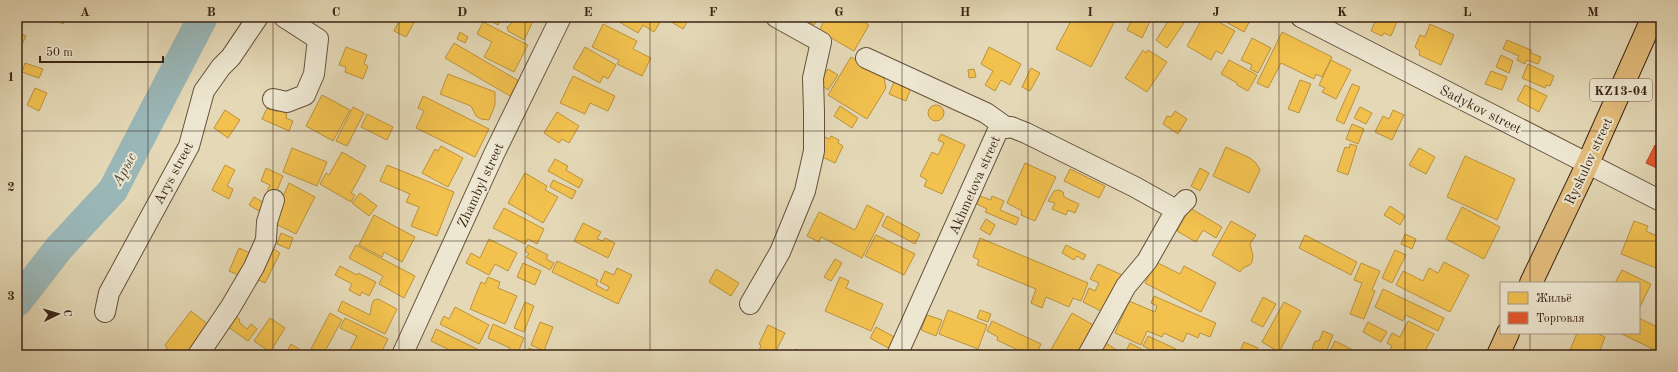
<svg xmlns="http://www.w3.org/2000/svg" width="1678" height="372" viewBox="0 0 1678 372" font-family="'Old Standard TT',serif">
<rect width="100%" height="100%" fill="#e4d8b6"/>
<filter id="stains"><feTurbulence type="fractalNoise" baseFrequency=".005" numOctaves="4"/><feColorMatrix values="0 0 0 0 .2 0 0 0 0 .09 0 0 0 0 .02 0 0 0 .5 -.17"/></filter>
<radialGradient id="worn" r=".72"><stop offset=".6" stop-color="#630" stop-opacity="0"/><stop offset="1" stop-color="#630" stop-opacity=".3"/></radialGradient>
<path fill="#f2c14e" stroke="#bb923d" d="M50,17H66L63,24Z
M401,17H417L406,37L394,31Z
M484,17H503L498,25Z
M515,17H535L524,40L508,31L507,27L511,24Z
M593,17H609L607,23Z
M611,17H662L663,18L654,32L643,25L638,33Z
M663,17H690L683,29Z
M799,17H819L814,25Z
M826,17H854L869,25L854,51L819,31Z
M1073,17H1117L1091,67L1056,49Z
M1133,17H1152L1142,38L1127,30Z
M1171,17H1188L1167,48L1156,40Z
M1203,17H1210L1235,31L1222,54L1216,51L1211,60L1187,46Z
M1217,17H1252L1244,32Z
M1377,17H1399L1391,36L1384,33L1382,36L1371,31Z
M483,22L528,45L514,72L484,57L492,42L477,34Z
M603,24L637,41L633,49L651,58L642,76L617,64L619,60L592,47Z
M1430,24L1454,35L1441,65L1419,55L1420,51L1415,47L1420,35L1425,37Z
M17,31L26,36L17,55Z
M460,32L468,37L465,43L457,39Z
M1282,32L1332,57L1322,77L1316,74L1314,79L1281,63L1268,88L1257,83Z
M1252,38L1271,48L1258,73L1250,69L1252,65L1241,60Z
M1507,40L1531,50V53L1541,57L1538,64L1527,60L1525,64L1517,60L1519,56L1503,49Z
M454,43L519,81L510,96L445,58Z
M346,47L367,55L364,64L368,66L363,79L345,72L346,67L339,65Z
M585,47L616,65L608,79L603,76L600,83L573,68Z
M989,47L1021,64L1010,85L1001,80L995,91L985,85L993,71L981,64Z
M1143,50L1146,53L1148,50L1167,62L1147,92L1125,78Z
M1501,55L1513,61L1509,73L1496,67Z
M851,57L884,78L886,88L867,119L828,95Z
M1229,60L1257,75L1248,91L1237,85V83L1221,74Z
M1331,60L1351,70L1336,99L1322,92L1325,88L1319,85Z
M25,63L43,69L39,78L22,72Z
M1528,64L1554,76L1550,86L1546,85L1545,88L1522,78Z
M1031,68L1040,73L1030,91L1022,87Z
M828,69L838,75L828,90L818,83Z
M974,69L976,77L969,78L968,70Z
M1491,71L1507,77L1502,90L1485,84Z
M448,74L495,92V105L489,120L481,119L476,116L471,106L440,94Z
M573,76L615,96L608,111L590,103L585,114L560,103Z
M1300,80L1311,84L1299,113L1288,109Z
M894,82L911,88L906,101L889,94Z
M1352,84L1360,87L1344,124L1336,120Z
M1525,85L1547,96L1539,112L1517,100Z
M35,88L47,93L39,111L27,105Z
M322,95L350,110L333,141L306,126Z
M423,96L489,129L475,157L416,128L424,111L418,108Z
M928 113a8 8 0 1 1 16 0a8 8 0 1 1-16 0Z
M840,106L858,118L852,128L834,116Z
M353,107L364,113L347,146L336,141Z
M1360,107L1372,113L1366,124L1354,118Z
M267,108L278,112L279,110L287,114L286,118L293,121L289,131L262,119Z
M225,110L240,120L228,138L214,128Z
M1393,110L1404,115L1392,140L1375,132L1383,116L1389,119Z
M1175,111L1187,119L1178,134L1163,124L1167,116L1171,117Z
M557,112L579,126L569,143L562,139L559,143L544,133Z
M367,114L393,127L387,140L361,127Z
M1352,124L1364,129L1358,144L1346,139Z
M941,134L965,145L942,194L924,186L927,180L920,176L932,152L938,155L944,143L938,140Z
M831,136L839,140L838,143L843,146L835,163L816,154L825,137L829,139Z
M1350,144L1357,146L1348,175L1337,171L1345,147L1349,148Z
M441,146L463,158L448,187L422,173L435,149L438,151Z
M1226,147L1250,158L1256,163L1260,170L1249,193L1213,176Z
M292,148L327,162L317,186L283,172Z
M1419,148L1435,157L1426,174L1409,165Z
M342,152L366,166L351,193L355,195L351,202L320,184L326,173L329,175Z
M1465,156L1515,179L1497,220L1447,197Z
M555,159L568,166L566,170L583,180L579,188L548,171Z
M1025,163L1056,177L1035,221L1021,215L1022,211L1007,203Z
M225,165L235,170L227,186L233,189L229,199L212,190Z
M387,165L454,192L437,236L411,226L419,207L406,202L410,194L380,181Z
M266,168L283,176L277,190L274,189L272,194L267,192L270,185L261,181Z
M1200,168L1209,173L1200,191L1191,186Z
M1070,169L1105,186L1099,198L1064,181Z
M525,173L547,186L545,190L558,197L543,223L508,203Z
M553,180L576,191L572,199L550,187Z
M289,183L315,197L296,234L272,222Z
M1059,190L1063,192L1064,197L1079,204L1075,213L1068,210L1066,215L1052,209L1055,203L1048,201L1054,191Z
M360,193L377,206L369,216L352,203Z
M980,196L991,200L992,196L1004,201L1000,210L1019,218L1016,225L985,212L987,209L977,204Z
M254,197L264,203L259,211L249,205Z
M867,205L884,214L862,258L821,237L819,242L807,236L819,212L855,230Z
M1390,206L1405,216L1400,225L1384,215Z
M1462,207L1500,227L1484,259L1446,239Z
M504,208L544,229L537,244L528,239L525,244L493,228Z
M1190,208L1222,227L1216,238L1203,230L1196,242L1177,231Z
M374,215L415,237L402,262L384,252L382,257L359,245Z
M887,216L920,234L915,244L882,226Z
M986,219L995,225L990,235L980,229Z
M1231,221L1256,235L1250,244L1253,256L1252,262L1250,265L1243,268L1240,272L1212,255Z
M1634,221L1648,226L1646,231L1661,238V270L1621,254Z
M583,223L601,232L597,239L603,241L605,238L615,243L608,258L574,241Z
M281,233L293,238L289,249L277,244Z
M1405,234L1416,239L1412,249L1401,244Z
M876,235L915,254L904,275L865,256Z
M1305,235L1357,262L1351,275L1299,248Z
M980,238L1088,283L1081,301L1073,298L1069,307L1046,297L1042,308L1031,303L1036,289L977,265L979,260L973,257Z
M489,239L517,253L508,271L495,264L489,275L466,263L471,253L480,258Z
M356,245L415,276L404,298L379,284L383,276L349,258Z
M528,245L548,255L546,259L554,263L550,270L526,257L529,254L525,251Z
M1066,245L1086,255L1083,260L1077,256L1074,260L1062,253Z
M239,248L252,254L243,277L229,271Z
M272,248L280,253L265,283L256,279Z
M1395,250L1406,255L1392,283L1382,278Z
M835,259L842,263L831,281L824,277Z
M557,261L598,280L596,285L607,291L609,287L600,282L605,271L614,275L617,268L632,275L618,304L552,272Z
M1156,262L1180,274L1184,266L1216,283L1201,312L1145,283Z
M1444,262L1469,275L1450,312L1396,285L1403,271L1423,281L1429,268L1438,273Z
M523,263L541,271L535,285L517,277Z
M1361,263L1380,271L1372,290L1375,291L1364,319L1350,314L1362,283L1354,280Z
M1098,264L1122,275L1103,312L1083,302L1089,288L1095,291L1099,283L1090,279Z
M340,266L357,275L358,273L376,282L369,296L362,292L360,296L349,290L352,284L335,275Z
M716,269L739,283L731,296L709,282Z
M1622,270L1651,284L1639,309V283H1615Z
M488,277L500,282L498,288L517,296L505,324L470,309L481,282L485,284Z
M840,277L849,281L846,288L883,304L871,331L825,311Z
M1383,289L1444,318L1438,331L1406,315L1403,321L1375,307Z
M1154,296L1216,323L1210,337L1200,333L1198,338L1187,333L1183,342L1164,333L1162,337L1147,331L1141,345L1115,333L1129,301L1155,312L1157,306L1151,303Z
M1263,297L1276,304L1263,327L1251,321Z
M378,299L397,309L385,334L338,311L342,301L370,315L372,304L374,300Z
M525,302L534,306L524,332L514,328Z
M1284,302L1301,311L1279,352L1262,342Z
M455,307L489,325L479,344L440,324L444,316L449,319Z
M948,310L987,325L978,349L939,334Z
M980,310L991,314L988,322L977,318Z
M191,311L210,326L188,355H169L164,353L167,348L165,345Z
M232,313L240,320L239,322L247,329L251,324L257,329L248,341L224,324Z
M330,313L342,320L325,351L333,355H318L319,353L311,349Z
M1072,313L1095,326L1079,355H1053L1049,353Z
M927,315L942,320L936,336L921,330Z
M270,318L285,328L270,352L254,341Z
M345,318L388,339L380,355L348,354L357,336L340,328Z
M1639,318L1661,329V353L1620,333H1639Z
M992,321L1041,344L1036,355H1028L997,340L998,337L987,331Z
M1408,321L1434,334L1423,355H1397L1389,351L1392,346L1387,343L1392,333L1400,337Z
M540,322L553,327L544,351L531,345Z
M1368,322L1387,332L1381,342L1363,332Z
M493,324L524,338L517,355H507L510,348L488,338Z
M768,325L785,333L774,355H768L759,351L761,345L759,344Z
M876,327L896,338L890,349L870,338Z
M436,329L479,350L476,355H460L431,341Z
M1323,331L1333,335L1325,355H1317L1311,352L1315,341H1319Z
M1577,333H1596L1605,337L1599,353L1604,355H1568Z
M1148,336L1176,349L1174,355H1161L1143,346Z
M1335,341L1363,355H1328Z
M1244,342L1258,348L1255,355H1238Z
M1106,343L1124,355H1098Z
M1130,343L1152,355H1133L1126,351Z
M291,344L307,354V355H285Z
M529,348L542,353L541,355H525Z
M796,349L807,355H792Z"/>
<path fill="#e4572e" stroke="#b14826" d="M1661,144V170L1646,163L1655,145L1659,148Z"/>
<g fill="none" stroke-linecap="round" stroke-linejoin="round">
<path stroke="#9ab7b8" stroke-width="30" d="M17,302L59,248L113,190L203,17"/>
<defs>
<path id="minor" d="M1301,17L1661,201
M866,58L986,113L1007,128
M273,99L287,102L305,95L314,74L318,39L284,17
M750,304L780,252L805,191L814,151V112L813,78L821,42L776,17
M105,312L109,293L189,146L204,91L221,67L231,57L258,17
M198,355L230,308L254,267L266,240L267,222L274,200
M402,355L494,154L561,17
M897,355L999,128L1011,127L1026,133L1135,187L1176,210
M1088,355L1126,286L1147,261L1176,210L1186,200"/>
<path id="primary" d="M1531,283L1588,163L1653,17
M1498,355L1508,333"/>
</defs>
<use href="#minor" stroke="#65523d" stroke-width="22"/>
<use href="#primary" stroke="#3b2515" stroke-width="24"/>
<use href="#minor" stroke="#ede6d0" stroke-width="20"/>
<use href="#primary" stroke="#e2bc7b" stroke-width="22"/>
</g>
<path fill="none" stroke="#3b2515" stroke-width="1" stroke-opacity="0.55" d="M148,17V355M273,17V355M399,17V355M525,17V355M650,17V355M776,17V355M902,17V355M1028,17V355M1153,17V355M1279,17V355M1405,17V355M1530,17V283M17,131H1661M17,241H1661M1530,333V355"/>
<g text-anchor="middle" stroke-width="4" stroke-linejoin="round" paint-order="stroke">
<rect fill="#ede6d0" stroke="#705f4d" stroke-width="1" x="1590" y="79" width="62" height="22" rx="3"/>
<g font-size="13" font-weight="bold" fill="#3b2515">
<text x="1621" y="95">KZ13-04</text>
</g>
<g font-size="14" fill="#3b2515" stroke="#ede6d0">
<text transform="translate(1481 109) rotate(27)" y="5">Sadykov street</text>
<text transform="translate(1588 161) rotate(-65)" y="5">Ryskulov street</text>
<text transform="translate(173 173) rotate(-62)" y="5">Arys street</text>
<text transform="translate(480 185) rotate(-65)" y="5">Zhambyl street</text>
<text transform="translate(974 185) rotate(-66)" y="5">Akhmetova street</text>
</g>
<g font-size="15" font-style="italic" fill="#534a3e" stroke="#ede6d0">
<text transform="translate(124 169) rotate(-62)" y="5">Арыс</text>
</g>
</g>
<rect width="1678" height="372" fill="none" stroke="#e4d8b6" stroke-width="44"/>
<rect x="1500" y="282" width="140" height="52" fill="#ede6d0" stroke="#a69985"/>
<rect x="1508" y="292" width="20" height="12" fill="#f2c14e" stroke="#a69985"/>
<text x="1536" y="302" font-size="12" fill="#3b2515">Жильё</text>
<rect x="1508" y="312" width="20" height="12" fill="#e4572e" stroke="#a69985"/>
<text x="1536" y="322" font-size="12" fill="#3b2515">Торговля</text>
<g transform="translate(58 314) rotate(85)" stroke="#ede6d0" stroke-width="3" paint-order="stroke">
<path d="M0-3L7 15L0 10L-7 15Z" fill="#3b2515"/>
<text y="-6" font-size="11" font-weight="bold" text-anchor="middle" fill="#3b2515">С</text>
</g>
<path d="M40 56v6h123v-6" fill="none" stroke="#3b2515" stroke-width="2"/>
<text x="46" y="56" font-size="12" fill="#3b2515" stroke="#ede6d0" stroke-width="3" paint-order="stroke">50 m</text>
<rect x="22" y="22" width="1634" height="328" fill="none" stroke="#3b2515" stroke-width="1.5"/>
<g font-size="13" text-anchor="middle" font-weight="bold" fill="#3b2515">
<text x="85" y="16">A</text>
<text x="211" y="16">B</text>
<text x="336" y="16">C</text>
<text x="462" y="16">D</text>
<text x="588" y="16">E</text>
<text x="713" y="16">F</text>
<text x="839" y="16">G</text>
<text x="965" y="16">H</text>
<text x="1090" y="16">I</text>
<text x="1216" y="16">J</text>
<text x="1342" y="16">K</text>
<text x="1467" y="16">L</text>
<text x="1593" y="16">M</text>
<text x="11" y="81">1</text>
<text x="11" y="191">2</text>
<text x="11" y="300">3</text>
</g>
<rect width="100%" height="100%" filter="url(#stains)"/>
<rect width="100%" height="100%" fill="url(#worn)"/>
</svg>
